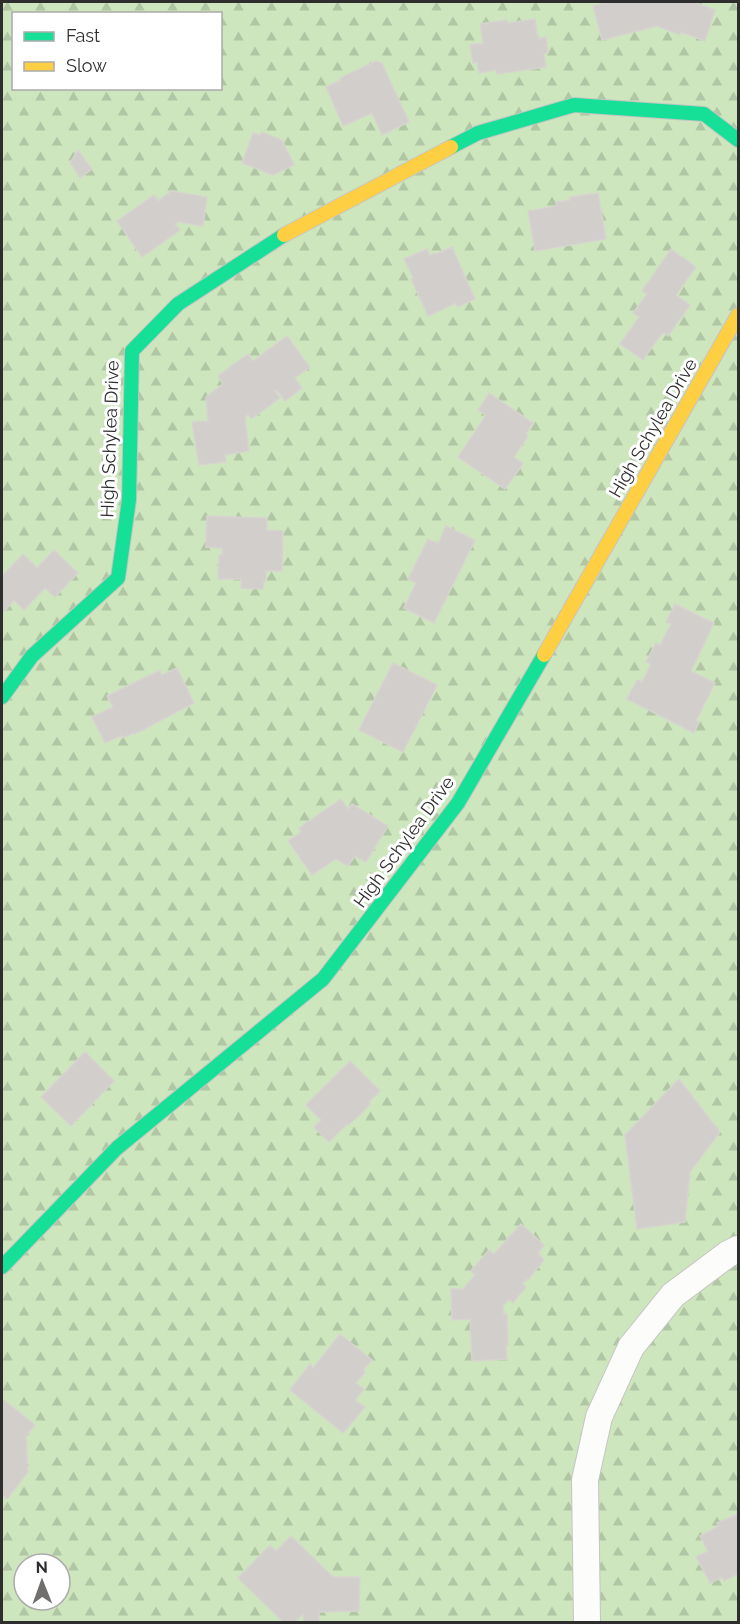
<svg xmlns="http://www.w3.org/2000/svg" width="740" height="1624" viewBox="0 0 740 1624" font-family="Raleway,sans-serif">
<defs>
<pattern id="forest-firs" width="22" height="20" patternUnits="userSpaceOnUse" patternTransform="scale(1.5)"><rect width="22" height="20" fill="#cee6be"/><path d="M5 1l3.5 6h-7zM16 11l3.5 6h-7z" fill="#b1c6a4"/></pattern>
</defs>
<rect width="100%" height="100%" fill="#ece8e4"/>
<path fill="url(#forest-firs)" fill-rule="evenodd" d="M2,2H738V1622H2ZM14,14H220V88H14ZM24,1564H60V1600H24Z"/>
<path fill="#d1cecb" stroke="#d7d4d0" stroke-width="1.5" d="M609,2H693L715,10L705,41L681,32L680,35L657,26L602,40L593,6Z
M535,19L538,39L546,37L548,53L544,54L546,67L497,74L496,70L479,73L477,62L473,63L470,45L483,43L480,24L507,20L508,23Z
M376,61L382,63L409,122L382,135L372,113L343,126L326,87L341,80L340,78Z
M261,132L282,140L294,165L273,175L242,163L253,133L260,135Z
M78,150L92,169L80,178L70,163Z
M171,191L207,197L203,226L179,222L175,224L180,230L142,257L117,221L154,195L158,201Z
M598,193L606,239L535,251L528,211L557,206L556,202L570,200V197Z
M452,247L475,299L458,307L456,303L428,316L411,279L413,278L404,259L427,249L430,255L435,253L436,254Z
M671,249L696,267L676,295L690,305L668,336L663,332L643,360L620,344L639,317L633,313L647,294L642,291Z
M287,336L310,367L295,378L302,388L285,401L277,390L275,391L280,398L251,419L248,414L245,417L249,451L225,455L226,462L199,465L192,422L208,421L206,397L223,384L218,376L248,354L253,361Z
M489,393L533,423L526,434L528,436L514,457L523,464L505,489L458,457L486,415L478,410Z
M207,516L267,518V530L283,531L282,571H266V581H264L263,589L241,588V579H218L219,555H222V548L206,547Z
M446,526L475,540L434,623L404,608L416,583L408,579L428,539L438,544Z
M54,550L78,573L55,597L45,588L24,610L14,600L2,614V576L23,554L37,568Z
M675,604L714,623L691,671L715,683L696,721L699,722L694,733L627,699L637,680L642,682L651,664L646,662L656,643L660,645L671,624L666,622Z
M393,663L437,685L403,752L359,730Z
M177,668L194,703L135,734L134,733L122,738L121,736L105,743L92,717L113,707L107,696L160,670L162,675Z
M341,799L348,809L352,804L388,826L366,862L355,856L348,866L336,859L312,875L288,841L301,832L299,828Z
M85,1052L114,1081L71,1126L41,1097Z
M350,1061L380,1091L369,1102L370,1104L362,1113L348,1125L347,1124L329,1142L314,1127L321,1120L306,1105Z
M679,1079L720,1132L690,1172L685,1222L637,1229L625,1135Z
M521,1224L544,1245L538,1253L544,1260L528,1280L527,1279L522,1284L526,1287L513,1303L509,1299L503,1306L504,1314H507L508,1345L506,1346L507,1359L472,1361L470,1319L452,1320L451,1289H463L475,1275L471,1271L489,1250L494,1254Z
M340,1334L372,1360L363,1370L365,1372L356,1383L364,1389L355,1400L365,1407L343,1433L290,1390L310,1364L313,1368Z
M4,1400L35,1425L26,1436L28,1472L7,1499L2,1494V1402Z
M738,1514V1574L724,1581L722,1577L710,1583L696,1557L708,1551L700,1536L719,1526L717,1523Z
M291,1536L333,1577H360L359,1611L319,1612V1622H304L303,1614L295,1622H283L238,1578L270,1545L276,1551Z"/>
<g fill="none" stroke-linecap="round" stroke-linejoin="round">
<defs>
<path id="street" d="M587,1622L585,1480L599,1417L631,1347L673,1295L728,1254L738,1249"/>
<path id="fast" d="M451,147L478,133L574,105L704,114L738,140
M2,697L32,656L118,578L129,500L132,351L178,304L284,235
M2,1267L117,1148L323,979L458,803L544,655"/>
<path id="slow" d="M284,235L451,147
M544,655L738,315"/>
</defs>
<use href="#street" stroke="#c5c4c5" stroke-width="28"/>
<use href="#fast" stroke="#c5c4c5" stroke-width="16"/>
<use href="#slow" stroke="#c5c4c5" stroke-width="16"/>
<use href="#street" stroke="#fcfcfb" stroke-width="26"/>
<use href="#fast" stroke="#16e098" stroke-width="14"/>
<use href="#slow" stroke="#ffcf43" stroke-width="14"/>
</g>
<g text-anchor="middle" stroke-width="6" stroke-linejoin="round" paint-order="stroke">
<g font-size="18" fill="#2e2e2e" stroke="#fff">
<text transform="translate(653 428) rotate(-60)" y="6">High Schylea Drive</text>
<text transform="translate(110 439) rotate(-88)" y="6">High Schylea Drive</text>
<text transform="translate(404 842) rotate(-54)" y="6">High Schylea Drive</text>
</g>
</g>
<rect width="740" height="1624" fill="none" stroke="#2e2e2e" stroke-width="6"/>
<rect x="12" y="12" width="210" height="78" fill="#ffffff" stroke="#ababab" stroke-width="1.5"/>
<rect x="24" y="32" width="30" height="9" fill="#16e098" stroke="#ababab" stroke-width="1.5"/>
<text x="66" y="42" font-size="18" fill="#2e2e2e">Fast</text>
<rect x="24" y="62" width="30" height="9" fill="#ffcf43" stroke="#ababab" stroke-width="1.5"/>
<text x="66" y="72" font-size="18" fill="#2e2e2e">Slow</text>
<g transform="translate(42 1582) rotate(359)"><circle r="28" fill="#ffffff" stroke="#ababab" stroke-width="1.5"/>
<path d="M0-4.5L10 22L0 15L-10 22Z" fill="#706f6e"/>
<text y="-9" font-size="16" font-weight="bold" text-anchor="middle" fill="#2e2e2e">N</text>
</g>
</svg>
